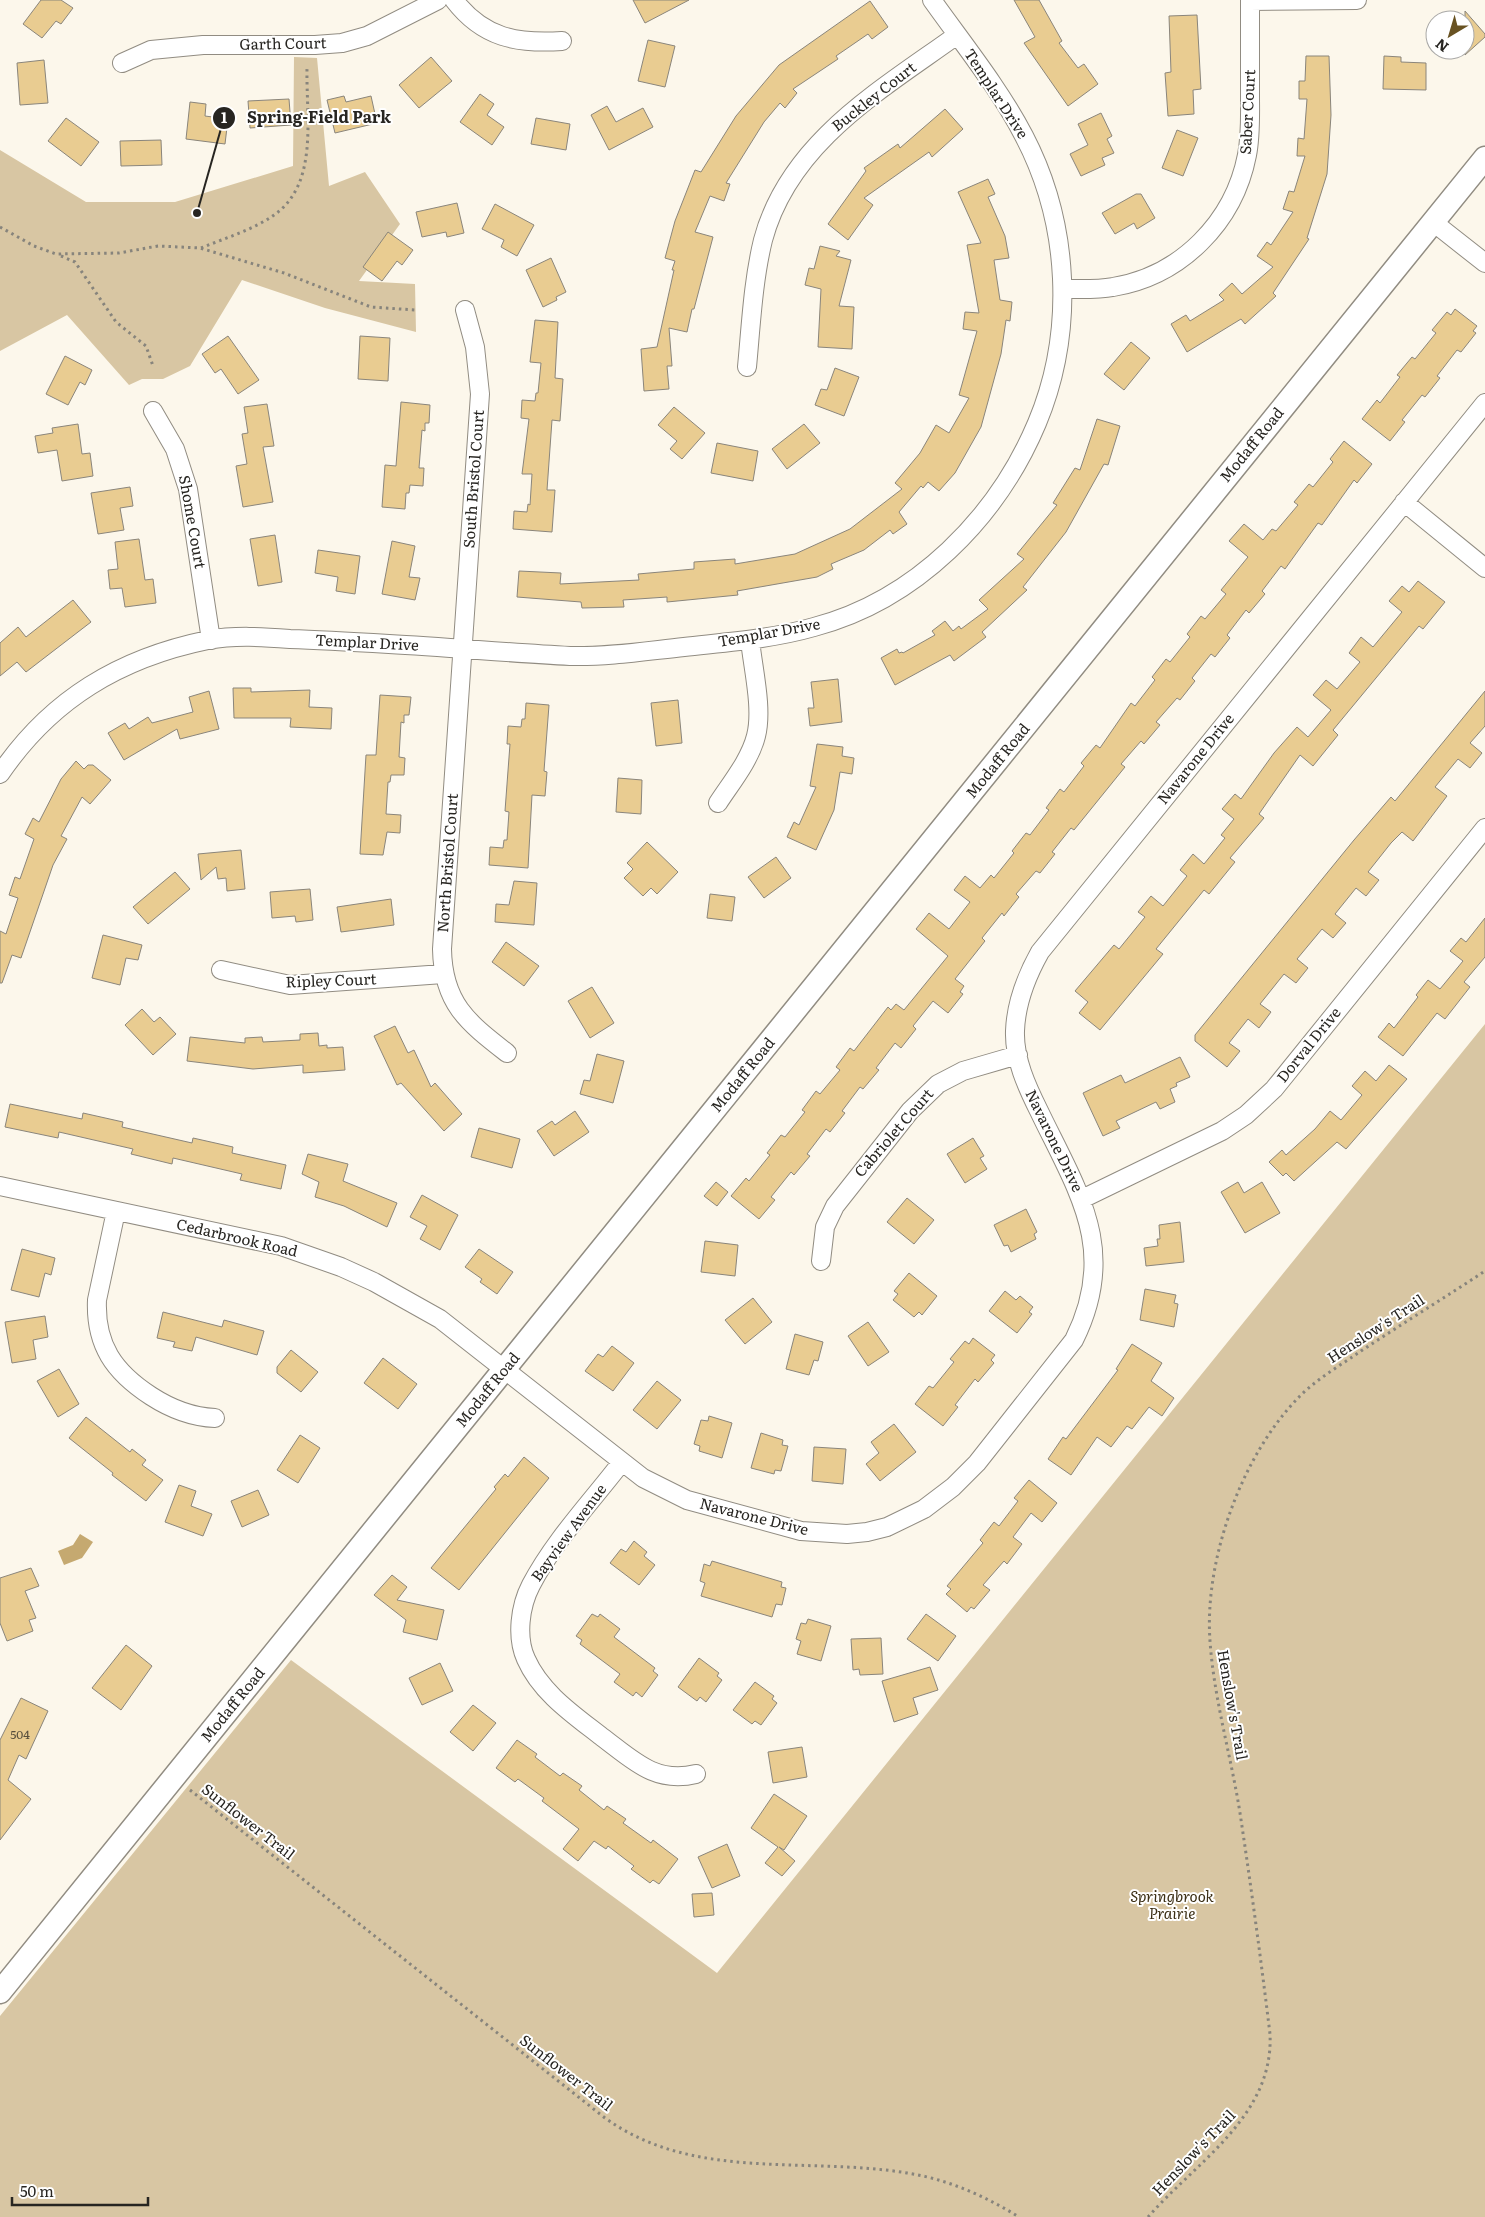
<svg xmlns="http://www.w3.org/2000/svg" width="1485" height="2217" viewBox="0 0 1485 2217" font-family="Literata,serif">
<rect width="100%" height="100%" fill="#fcf7eb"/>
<path fill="#d8c6a3" d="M294,57L317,58L329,186L365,172L400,224L359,281L415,284L416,332L325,308L242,280L190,366L163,379H142L129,385L67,315L0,351V150L86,202H175L293,166Z
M1485,1024V2217H0V2016L291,1660L717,1973Z"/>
<path fill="#c5a970" d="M80,1534L93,1542L82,1558L64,1565L58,1551L73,1545Z"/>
<path fill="#e9cc91" stroke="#8a857b" d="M41,0H61L73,8L61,24L56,21L42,38L23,24Z
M633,0H689L645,23Z
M1014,0H1039L1062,41L1059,43L1078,68L1084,64L1098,84L1068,106L1024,43L1035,37Z
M870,1L888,27L872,39L868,34L836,56L838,59L793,89L797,93L785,108L780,103L764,122L726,183L730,184L724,201L710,196L695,232L713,237L694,309H692L687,332L669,328L672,366H667L669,389L644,391L641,349L657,347L674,270H672L675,261L665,258L675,221L695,170L701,172L736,116L779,65Z
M1465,11L1485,34V37L1465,55Z
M1197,15L1201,89L1193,90L1194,114L1168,116L1165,73L1171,72L1169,16Z
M648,40L675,46L665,87L638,81Z
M1306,56H1329L1331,115L1327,174L1307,238L1309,239L1273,293L1276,296L1245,324L1241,319L1187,352L1171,324L1186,315L1190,321L1224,300L1219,295L1232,283L1242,294L1273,267L1257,256L1267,242L1271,245L1293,212L1283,209L1289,191L1294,192L1305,156H1297L1298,138L1304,139L1307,99H1299V81H1305Z
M1384,56L1401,57V62L1426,63V90L1383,89Z
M431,57L452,81L419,108L399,85Z
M44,60L48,103L20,105L17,63Z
M480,94L494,104L487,115L504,127L492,145L460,122Z
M344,96L346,102L371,96L377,123L335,133L327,100Z
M289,99L291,125L250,128L248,101Z
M190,102L206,104L205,116L228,119L225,144L186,139Z
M607,106L616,122L643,108L653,127L609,150L591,115Z
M945,109L963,129L932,157L929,152L864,198L873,205L848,240L828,224L866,171L864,168L898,144L900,148Z
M1101,113L1112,136L1107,139L1114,153L1102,158L1105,165L1081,176L1070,154L1088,145L1078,124Z
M66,118L99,142L81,166L48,141Z
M536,118L570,124L566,150L531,144Z
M1177,130L1198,138L1183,176L1162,168Z
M161,140L162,165L121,166L120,141Z
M988,179L995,194L988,197L1005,236L1009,258L994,260L1000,300L1012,302L1010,321L1006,320L1001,354L981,427L955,473L939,491L928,482L923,488L921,486L899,512L907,524L893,534L890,530L864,550L831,564L833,569L817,577L737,591L738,595L667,602V597L623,600L624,607L582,608L581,602L517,597L519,571L561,573L560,584L639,580L638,574L694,569V562L735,559V564L795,554L850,529L902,489L895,483L920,453L936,425L949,433L969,398L959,395L977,331L963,329L965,312L979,313L967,245L981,243L958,192Z
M1136,194H1141L1155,218L1137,229L1134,223L1115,234L1102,213Z
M457,203L464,233L447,237L446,232L422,237L416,212Z
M495,204L534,225L517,256L501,247L504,240L482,229Z
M388,232L413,250L402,265L397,261L382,281L363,267Z
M820,246L840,251L836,256L851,260L839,306L854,307L852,349L818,347L821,289L805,285L809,268L814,269Z
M551,258L566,292L556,297L557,300L543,307L526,270Z
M1455,309L1477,326L1473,331L1476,333L1461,352L1457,350L1437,376L1440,378L1425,397L1422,395L1402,420L1405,422L1390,441L1362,419L1377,400L1380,403L1400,377L1397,375L1412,357L1415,359L1436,333L1432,330L1447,312L1451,315Z
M535,320L558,322L555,378L563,379L560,421L552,420L547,490H555L552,532L513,529L514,511L527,512L528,504L530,505L532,474H522L529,419L521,418L522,400L535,401L536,393H538L541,363L530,362Z
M228,336L259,380L238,394L221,369L215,373L202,354Z
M360,336L390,338L388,381L358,379Z
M1131,342L1150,358L1124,390L1104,374Z
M65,356L92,370L85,385L80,382L68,405L46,394Z
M835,368L859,377L844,416L815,405L821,389L827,390Z
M401,402L430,405L429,423H425V431L422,430L419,468H424L423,486L410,485L409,493H406L405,509L382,507L385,465L396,466Z
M267,404L274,446L263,447L273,502L243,507L236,466L247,464L242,434L248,433L244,407Z
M674,407L705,433L682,459L670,449L677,441L658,425Z
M1097,419L1120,426L1108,465L1104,464L1066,532L1023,587L1027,590L982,632L986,637L954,661L950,655L895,685L881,658L897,649L899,653L902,652L903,653L935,635L932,631L945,621L953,631L959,626L961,629L988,609L979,600L1024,559L1017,554L1057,505L1053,503L1075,468L1080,470Z
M78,424L82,454L90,453L93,476L62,481L57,450L38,453L35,436L53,433L52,428Z
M804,424L820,443L787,469L772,449Z
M1344,441L1372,464L1357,483L1354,480L1322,525L1318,523L1285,569L1281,566L1262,591L1265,594L1249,613L1246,610L1227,635L1230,638L1215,657L1211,654L1192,678L1195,681L1180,700L1177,698L1156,722L1160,725L1144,744L1141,741L1121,764L1125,767L1074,830L1071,828L1052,852L1055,854L1040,873L1036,871L1016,894L1019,897L1004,916L1002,913L982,938L985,941L955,979L964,986L960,992L963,994L948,1013L933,1001L913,1026L916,1029L901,1048L895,1043L876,1068L879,1070L863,1089L860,1087L842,1111L845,1113L830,1132L826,1129L807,1154L810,1156L794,1175L791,1172L771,1197L775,1200L759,1219L731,1196L746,1178L749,1181L770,1155L767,1153L781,1135L785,1137L805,1112L802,1110L816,1091L820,1094L840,1070L836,1067L850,1048L854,1051L888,1007L891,1010L896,1004L904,1010L948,956L916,929L929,913L949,929L970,902L954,890L965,876L980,888L991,875L994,878L1014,853L1012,851L1026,833L1030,835L1049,810L1046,808L1060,789L1064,792L1084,766L1081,763L1096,745L1100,748L1131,703L1135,706L1155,680L1152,677L1166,659L1170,662L1190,637L1187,634L1201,616L1205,619L1226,594L1221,590L1248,557L1229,541L1244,524L1263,540L1272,529L1276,531L1298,505L1294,502L1309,484L1313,487L1333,462L1330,459Z
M717,443L758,451L753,481L711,473Z
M130,487L133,506L120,508L124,530L98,534L91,493Z
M275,535L282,582L258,586L250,539Z
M139,539L145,580L153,579L156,603L125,607L122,588L110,589L108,570L118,569L115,542Z
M392,541L415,546L409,577L420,578L415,600L382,594Z
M318,550L360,556L355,594L336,591L338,577L315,573Z
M1418,581L1445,602L1423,629L1419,626L1333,730L1338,735L1313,766L1300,755L1259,814L1264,818L1230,858L1235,862L1209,894L1204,890L1156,949L1163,954L1100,1030L1079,1013L1088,1002L1075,991L1114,945L1119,949L1145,917L1138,912L1151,896L1163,906L1187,876L1180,870L1193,854L1204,864L1225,838L1221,835L1234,819L1222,809L1235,794L1241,799L1274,753L1297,727L1308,737L1331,710L1313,695L1326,680L1337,689L1360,662L1349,653L1361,637L1373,647L1402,612L1389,601L1402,586L1409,592Z
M73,600L91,622L26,672L17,662L0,676V643L18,627L26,637Z
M838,679L842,722L810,726L808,708H814L811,682Z
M233,688H251V692L310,690L309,707L332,708L331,729L290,727L291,718H234Z
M209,691L219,729L180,739L177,729L124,760L108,733L125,723L129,729L148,717L152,723L193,712L189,697Z
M1485,691V726L1470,743L1482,753L1470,768L1458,759L1435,787L1447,796L1413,841L1402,832L1391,843L1368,872L1379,880L1366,896L1356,888L1335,914L1346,923L1333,938L1322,929L1297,959L1308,968L1296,983L1284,974L1260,1004L1271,1012L1259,1028L1248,1019L1229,1043L1240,1051L1227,1067L1195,1041V1035L1354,840L1391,797L1395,801Z
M380,695L411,697L409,715H404V723L401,722L399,757L405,758L404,775H391L390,782H388L386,814L401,815L400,833L387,832L383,855L360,854L366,755H376Z
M678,700L682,743L656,746L651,703Z
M526,703L549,705L544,771L547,772L545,796L532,795L528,868L489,865L490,847L503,848L504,840H507L509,812L505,811L510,744H507L508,726L521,727L522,719H525Z
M817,744L843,747L842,756L854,758L852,774L840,772L834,810L816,850L787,837L794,822L799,825L816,787L810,786Z
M76,761L84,769L88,765H93L111,780L90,804L82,797L61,836L67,839L53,865L21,958L12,955L2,983H0V931L6,934L18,898L9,895L15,877L20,879L34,839L25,834L33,818L39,822L61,779Z
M618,778L642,780L641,814L616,812Z
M647,842L678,872L657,894L651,888L643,896L624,878L633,869L627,863Z
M241,850L245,889L227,891L226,878L218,879L216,867L201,880L198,854Z
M776,857L791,878L764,898L748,877Z
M175,872L190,889L148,924L133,907Z
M514,881L537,883L534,925L495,922L496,904L509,905Z
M310,889L313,920L296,922L295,916L272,918L270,892Z
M710,894L735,897L732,921L707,918Z
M391,899L394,925L341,932L337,907Z
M1485,918V957L1464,982L1470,987L1445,1019L1437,1013L1403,1056L1378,1037L1389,1023L1394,1028L1418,997L1416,995L1428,980L1440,989L1463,961L1450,951L1461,938L1466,942Z
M103,935L142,945L138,960L126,958L120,985L92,978Z
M506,942L539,966L524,986L492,962Z
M592,987L614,1023L590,1038L568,1001Z
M142,1009L154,1022L160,1017L176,1034L153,1055L125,1025Z
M395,1026L408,1053L414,1050L431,1087L435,1083L462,1114L444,1131L401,1083L397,1085L374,1036Z
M318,1033L319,1046L327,1045V1048L343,1047L345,1070L303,1073V1065L253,1069L187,1061L190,1037L245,1043V1038L262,1037L263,1042L300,1040V1034Z
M597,1054L624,1061L613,1103L580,1094L584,1080L590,1081Z
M1180,1057L1190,1077L1176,1083L1177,1086L1170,1089L1175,1102L1160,1109L1156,1102L1116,1121L1120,1128L1103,1136L1083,1093L1121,1075L1125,1083Z
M1389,1065L1407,1079L1346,1149L1337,1142L1294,1181L1286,1173L1283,1176L1269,1162L1282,1150L1286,1155L1315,1129L1330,1111L1341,1120L1362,1095L1352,1086L1365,1071L1376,1081Z
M10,1104L82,1119L83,1113L123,1122L122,1127L192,1143L193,1138L233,1147L232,1153L286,1165L281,1189L240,1180L242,1174L173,1158L172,1164L131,1154L133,1149L59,1132L58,1138L5,1127Z
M575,1111L589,1132L554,1156L537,1131L552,1121L555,1125Z
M479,1128L520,1139L512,1168L471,1157Z
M973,1138L984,1156L980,1158L987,1169L965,1183L947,1154Z
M308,1154L348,1164L343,1181L397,1203L387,1227L344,1206L315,1197L319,1182L302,1174Z
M716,1182L728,1192L717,1206L704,1196Z
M1238,1182L1244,1193L1262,1182L1280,1213L1245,1233L1221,1192Z
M422,1195L458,1215L440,1250L420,1239L427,1226L410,1217Z
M907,1198L934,1220L914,1244L887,1222Z
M1026,1209L1037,1232L1034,1234L1036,1239L1011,1252L1008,1245L1004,1246L994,1225Z
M1180,1222L1184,1262L1146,1266L1144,1248L1158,1246L1157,1239H1160L1159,1225Z
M705,1241L738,1245L735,1276L701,1272Z
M22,1249L55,1258L51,1275L45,1273L39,1297L11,1290Z
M479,1249L513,1272L497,1294L480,1282L482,1279L465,1267Z
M909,1273L937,1296L922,1315L919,1312L914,1317L893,1300L898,1294L894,1291Z
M1145,1289L1176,1295L1174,1303L1178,1304L1174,1327L1140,1320Z
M1005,1291L1016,1300L1020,1296L1033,1307L1029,1312L1032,1314L1017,1333L989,1311Z
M753,1298L772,1322L745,1344L725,1320Z
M163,1312L222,1327L224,1320L264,1331L257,1355L196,1337L192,1351L173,1347L175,1342L157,1338Z
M45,1316L48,1337L33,1340L36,1359L12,1363L5,1322Z
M868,1322L889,1352L868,1366L848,1336Z
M795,1334L823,1342L818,1361L814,1360L809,1375L786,1369Z
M973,1338L995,1355L991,1360L994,1363L978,1382L975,1379L955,1405L958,1407L943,1426L915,1404L929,1386L933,1388L954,1362L950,1359L965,1341L969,1344Z
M1132,1344L1162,1363L1151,1381L1174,1398L1162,1416L1149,1407L1132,1429L1127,1426L1111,1447L1097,1437L1071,1475L1048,1459L1063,1437L1066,1439L1118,1370L1116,1369Z
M612,1346L634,1363L613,1391L585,1371L598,1354L603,1357Z
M291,1350L318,1372L301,1392L277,1373V1367Z
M383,1358L417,1384L398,1409L364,1383Z
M59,1369L79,1404L58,1417L37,1381Z
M657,1381L681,1400L657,1429L633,1410Z
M709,1416L732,1423L722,1458L699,1451L700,1446L694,1444L701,1420L708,1421Z
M86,1417L130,1452L132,1449L146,1460L142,1465L163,1480L146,1501L112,1475L113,1473L69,1438Z
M894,1424L916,1452L880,1481L866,1464L879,1453L871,1442Z
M761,1433L783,1440L782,1445L788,1446L781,1471L775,1470L774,1474L751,1468Z
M300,1435L320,1448L298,1483L277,1470Z
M814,1447L846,1449L843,1484L812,1481Z
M524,1457L549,1478L459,1590L431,1568L496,1489L494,1487L505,1474L508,1477Z
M1029,1480L1057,1503L1042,1522L1031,1513L1013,1537L1022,1544L1007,1564L1004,1561L983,1585L990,1590L974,1609L971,1607L967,1612L946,1594L951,1589L947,1586L983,1543L980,1540L994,1522L999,1526L1018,1501L1014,1498Z
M179,1485L196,1491L191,1506L212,1514L203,1536L165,1522Z
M258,1490L269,1515L242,1527L231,1501Z
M634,1541L647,1552L644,1556L655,1565L639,1585L610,1563L621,1549L626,1552Z
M712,1561L782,1582L781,1587L786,1588L782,1605L776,1604L772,1617L701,1596L705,1583L700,1581L704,1564L710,1566Z
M31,1568L39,1586L25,1591L36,1618L29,1620L33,1631L7,1641L0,1623V1578Z
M392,1575L407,1587L397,1600L444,1610L437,1640L403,1632L406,1620L374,1595Z
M592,1614L598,1617L600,1614L620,1629L614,1637L655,1668L653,1671L658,1675L642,1697L636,1692L633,1696L614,1682L620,1674L580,1644L582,1640L576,1636Z
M926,1614L956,1636L938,1661L907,1639Z
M808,1619L831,1626L821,1661L797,1654L801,1641L796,1639L801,1623L806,1624Z
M881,1638L883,1674L860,1675L859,1669L853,1670L851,1639Z
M126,1645L152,1666L121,1710L92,1688Z
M699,1658L719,1673L717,1676L722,1680L706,1702L700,1697L697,1701L678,1687Z
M440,1663L453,1691L422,1705L409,1678Z
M930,1667L938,1690L913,1698L918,1714L894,1722L882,1681Z
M755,1682L774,1696L772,1699L777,1703L761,1725L755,1721L752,1724L733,1710Z
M21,1698L48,1711L26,1759L19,1755L8,1780L31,1799L0,1840V1740Z
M473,1705L496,1723L473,1751L450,1732Z
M517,1740L537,1754L535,1757L560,1776L563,1773L582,1786L579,1790L604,1810L607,1806L626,1819L623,1823L651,1843L653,1840L678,1859L659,1884L653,1880L650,1883L631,1869L634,1866L608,1846L606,1849L594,1841L578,1861L563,1849L579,1829L542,1801L544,1798L518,1779L515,1782L496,1768Z
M802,1747L807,1777L773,1783L768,1752Z
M774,1794L807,1816L784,1850L779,1847L795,1861L782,1876L765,1863L778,1847L751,1828Z
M727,1844L740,1876L712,1888L698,1857Z
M712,1893L714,1915L694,1917L692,1894Z"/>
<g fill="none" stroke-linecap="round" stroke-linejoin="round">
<defs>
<path id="minor" d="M454,0C483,38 517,44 562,41
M1250,1L1357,0
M122,63L151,50L203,45H315L342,43L367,36L438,0
M1433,222L1485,263
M1064,289C1080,289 1097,290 1113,287C1181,276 1234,222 1247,155C1251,135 1250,115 1250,95C1250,63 1250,32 1250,0
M465,310L475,347L480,394L442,949C443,1003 467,1022 507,1053
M747,367C751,325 753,281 763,240C789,142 881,90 957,35
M153,411L175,449L188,489L211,640
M1404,502L1485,568
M0,774C51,699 120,658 208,640C235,635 263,637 290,639C323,640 356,642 389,644C449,647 509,653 570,656C608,657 646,651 684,647C728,642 772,639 814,627C916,600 997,518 1037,423C1075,332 1070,224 1024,136C999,88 964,45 932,0
M718,803C731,783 750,760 756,736C763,709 753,669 750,640
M221,970L290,985L443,974
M0,1186L281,1246L341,1267L374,1282L440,1319L643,1478L687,1500L801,1531L847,1534L867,1532L887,1527L924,1509L953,1487L977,1463L1074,1340C1119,1250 1078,1192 1039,1111C1027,1087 1014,1059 1015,1031C1016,1002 1026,977 1040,952L1485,403
M1082,1199L1222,1131L1246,1115L1274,1089L1485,828
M116,1211L97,1300C95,1345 114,1372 151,1396C171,1409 191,1417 215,1418
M821,1261L825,1227L835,1206L910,1111L938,1084L963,1071L1018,1055
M621,1463C591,1502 554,1541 531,1585C520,1606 516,1637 526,1659C541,1693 574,1715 602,1737C633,1760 655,1784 696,1774"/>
<path id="tertiary" d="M0,1992L1485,158"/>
</defs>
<use href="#minor" stroke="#918c82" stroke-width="20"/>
<use href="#tertiary" stroke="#918c82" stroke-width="25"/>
<path stroke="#87847c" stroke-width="3" stroke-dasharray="2.5 4" stroke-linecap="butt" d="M0,227L34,246L56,254L119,253L158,246L200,248L284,273L371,307L415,310
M201,248C225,238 253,230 274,215C319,184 306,117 307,69
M61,256L75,262L116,322L146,346L153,366
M190,1790L605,2118C694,2182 805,2156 907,2173C947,2179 985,2196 1019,2217
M1148,2217C1196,2162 1274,2116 1270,2034C1261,1960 1251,1886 1240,1813C1231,1756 1214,1699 1210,1641C1204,1560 1242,1454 1300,1396C1318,1378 1341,1365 1361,1351C1402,1324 1444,1298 1485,1271"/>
<use href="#minor" stroke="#fff" stroke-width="18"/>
<use href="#tertiary" stroke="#fff" stroke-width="22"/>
</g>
<g text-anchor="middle" stroke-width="4" stroke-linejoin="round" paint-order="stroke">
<g font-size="12" fill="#584f3d">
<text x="20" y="1739">504</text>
</g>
<g font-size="15" fill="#272521" stroke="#fff">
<text transform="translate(283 44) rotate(-1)" y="5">Garth Court</text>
<text transform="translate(996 94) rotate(57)" y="5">Templar Drive</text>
<text transform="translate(874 97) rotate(-38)" y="5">Buckley Court</text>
<text transform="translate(1248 112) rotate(-87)" y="5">Saber Court</text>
<text transform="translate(1252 445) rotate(-51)" y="5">Modaff Road</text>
<text transform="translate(474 479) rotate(-86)" y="5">South Bristol Court</text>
<text transform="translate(192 522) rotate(80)" y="5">Shome Court</text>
<text transform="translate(769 633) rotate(-10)" y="5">Templar Drive</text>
<text transform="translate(367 643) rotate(3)" y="5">Templar Drive</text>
<text transform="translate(1196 759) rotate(-51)" y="5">Navarone Drive</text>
<text transform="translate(998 761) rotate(-51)" y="5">Modaff Road</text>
<text transform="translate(448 863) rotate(-86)" y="5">North Bristol Court</text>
<text transform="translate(331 981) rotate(-2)" y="5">Ripley Court</text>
<text transform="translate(1309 1045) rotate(-51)" y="5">Dorval Drive</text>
<text transform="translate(743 1075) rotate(-51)" y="5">Modaff Road</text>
<text transform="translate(894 1133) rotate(-49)" y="5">Cabriolet Court</text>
<text transform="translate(1054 1141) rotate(64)" y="5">Navarone Drive</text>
<text transform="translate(237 1238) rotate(13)" y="5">Cedarbrook Road</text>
<text transform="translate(1376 1329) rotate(-33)" y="5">Henslow's Trail</text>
<text transform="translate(488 1390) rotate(-51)" y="5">Modaff Road</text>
<text transform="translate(754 1517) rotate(14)" y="5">Navarone Drive</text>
<text transform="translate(569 1533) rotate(-54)" y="5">Bayview Avenue</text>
<text transform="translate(233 1705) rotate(-51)" y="5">Modaff Road</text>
<text transform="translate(1232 1705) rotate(80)" y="5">Henslow's Trail</text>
<text transform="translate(248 1822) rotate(38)" y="5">Sunflower Trail</text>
<text transform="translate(566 2073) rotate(38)" y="5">Sunflower Trail</text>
<text transform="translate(1194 2153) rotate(-46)" y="5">Henslow's Trail</text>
</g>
<g font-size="15" font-style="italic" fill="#3b2e14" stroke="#fff">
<text x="1172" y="1902">Springbrook<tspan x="1172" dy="17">Prairie</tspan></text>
</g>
</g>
<path fill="none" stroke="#272521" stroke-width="2" d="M197 213L224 118"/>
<g fill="#272521" stroke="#fff" stroke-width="2">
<circle cx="197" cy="213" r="5"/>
<circle cx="224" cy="118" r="12"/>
</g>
<g font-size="15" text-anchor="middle" font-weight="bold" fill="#fff">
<text x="224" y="123">1</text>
</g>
<g font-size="16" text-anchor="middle" font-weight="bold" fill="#272521" stroke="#fff" stroke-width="4" stroke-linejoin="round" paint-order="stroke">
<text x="319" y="123">Spring-Field Park</text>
</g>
<g transform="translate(1450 35) rotate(218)"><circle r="24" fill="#ffffff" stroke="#a9a8a6"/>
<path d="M0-4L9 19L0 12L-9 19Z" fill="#685222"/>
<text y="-8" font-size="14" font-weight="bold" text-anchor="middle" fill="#272521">N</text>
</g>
<path d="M12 2197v8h136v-8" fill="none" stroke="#272521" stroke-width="2.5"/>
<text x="20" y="2197" font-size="15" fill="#272521" stroke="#ffffff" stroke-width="4" paint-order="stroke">50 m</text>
</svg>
